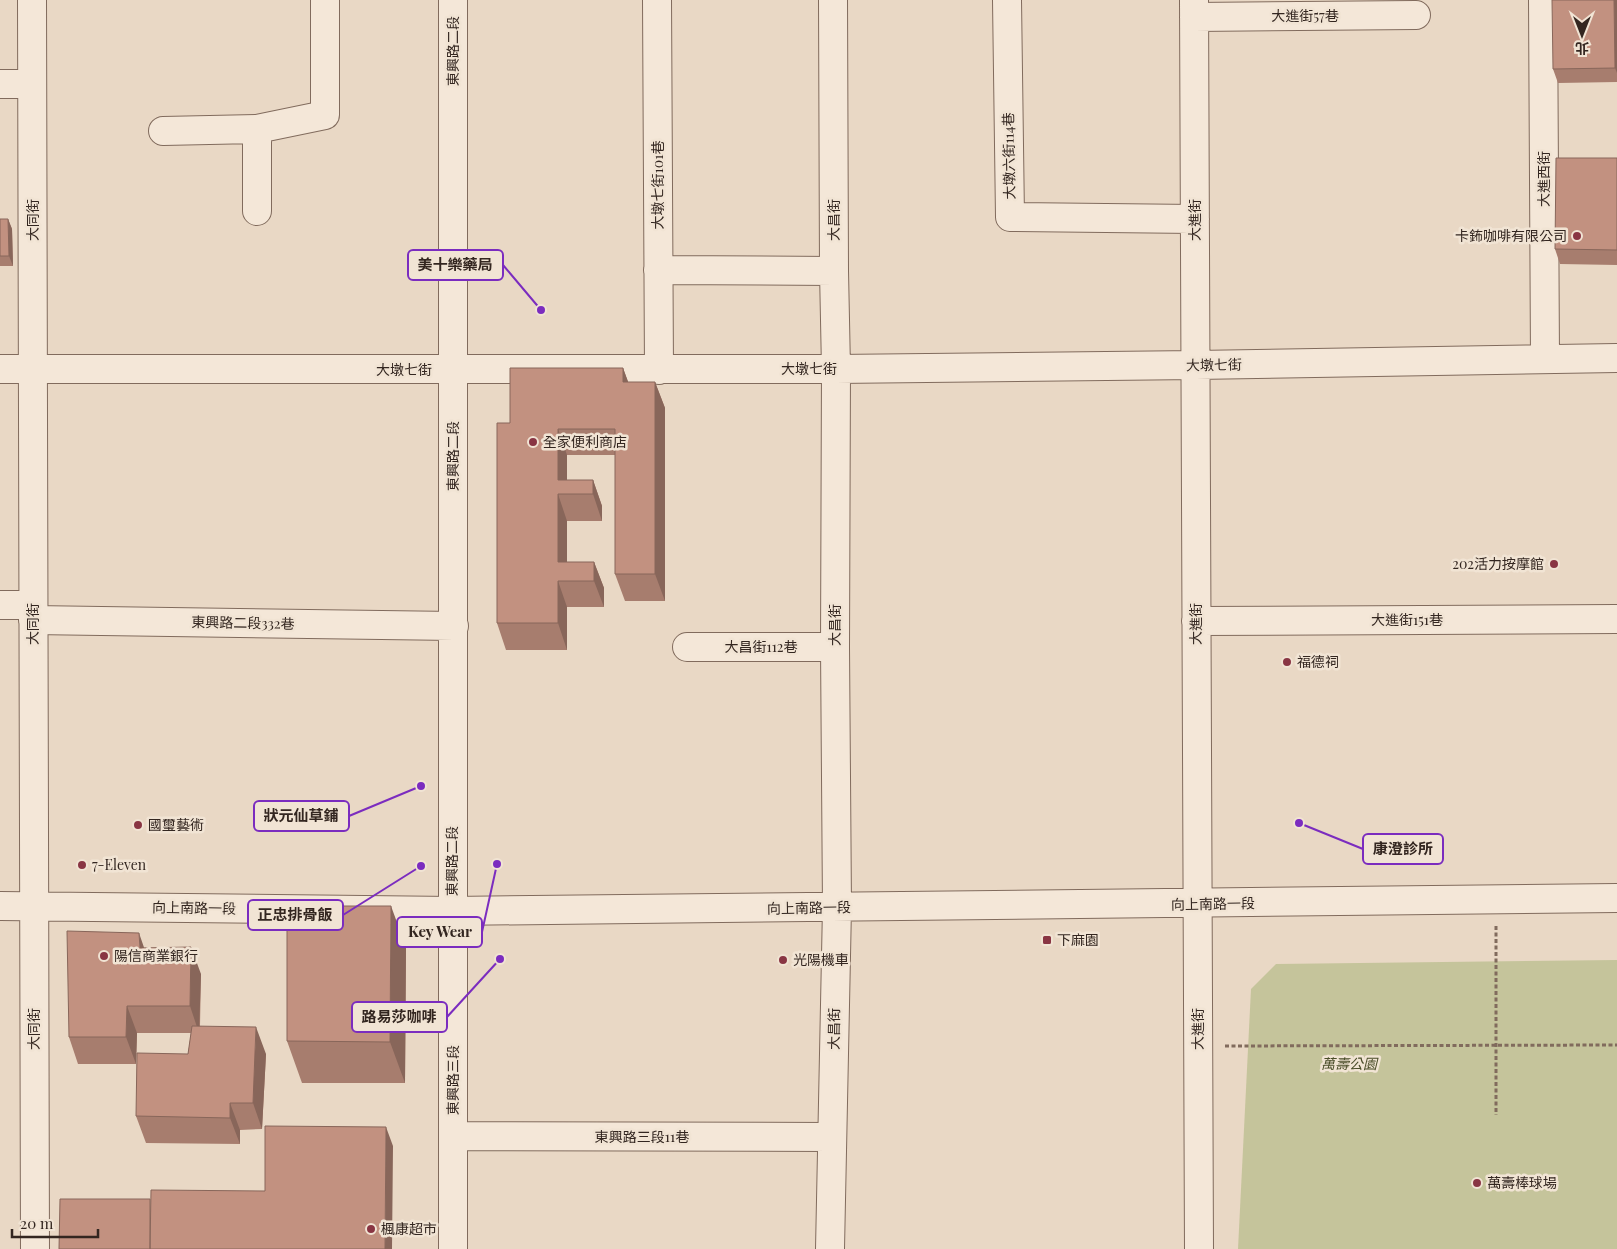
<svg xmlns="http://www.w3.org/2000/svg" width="1617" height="1249" viewBox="0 0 1617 1249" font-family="'Playfair Display','Noto Sans TC',serif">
<rect width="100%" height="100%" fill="#e9d8c5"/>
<path fill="#c5c49b" d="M1617,960V1249H1238L1251,989L1276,964Z"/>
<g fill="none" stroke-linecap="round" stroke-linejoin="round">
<defs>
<path id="minor" d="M32,0L35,1249
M657,0L659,370
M1007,0L1010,217L1195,219
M1194,0L1199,1249
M1543,0L1545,359
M1194,17L1416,15
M0,84H32
M257,129V211
M163,131L257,129L325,115V0
M658,270L834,271
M0,369H836L1196,365L1617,358
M0,605H33
M33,620L454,626
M1196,621L1617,619
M687,647H835
M0,906L452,911L1617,898
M453,1136L832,1137
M453,1249V0
M830,1249L837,907L835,647L836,369L834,271L833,0"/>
</defs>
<use href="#minor" stroke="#816b5d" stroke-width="30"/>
<path stroke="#816b5d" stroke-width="3" stroke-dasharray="4 2.5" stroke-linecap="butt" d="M1496,926V1115
M1225,1046L1617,1045"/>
<use href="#minor" stroke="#f4e7d8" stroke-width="28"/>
</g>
<path fill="#a77d6e" d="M1617,0V82L1558,83L1553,69Z
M1617,158V265L1560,264L1555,249Z
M0,219H8L12,229L13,266H0Z
M623,368L628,382H655L665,408V601H625L615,574V455H567V480H593L602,506V521H567V562H594L604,588V607H567V650H506L497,623L510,423Z
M406,947L405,1083H302L287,1041Z
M144,948L201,974L200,1026L266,1054L262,1129L240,1130V1144L146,1143L136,1116L188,1054L191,1033H137L136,1064H78L69,1037Z"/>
<path fill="#88665a" d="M1614,0H1617V73L1615,68Z
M8,219L12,229L13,266L9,256Z
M623,368L633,395L623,382Z
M655,382L665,408V601L655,574Z
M558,429L567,455V494L558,480Z
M593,480L602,506V521L593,494Z
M558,494L567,521V581L558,562Z
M594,562L604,588V607L594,581Z
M558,581L567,607V650L558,623Z
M391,906L406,947L405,1083L390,1042Z
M139,933L148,959L140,948Z
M191,947L201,974L199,1033L190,1006Z
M127,1006L137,1033L136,1064L126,1037Z
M256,1027L266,1054L262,1129L253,1103Z
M230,1103L240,1130V1144L230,1118Z
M386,1127L393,1146L392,1249H385Z"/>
<path fill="#c29180" stroke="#88665a" d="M1552,0H1614L1615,68L1553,69Z
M1556,158H1617V250L1555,249Z
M0,219H8L9,256H0Z
M510,368H623V382H655V574H615V429H558V480H593V494H558V562H594V581H558V623H497V423H510Z
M287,906H391L390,1042L287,1041Z
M67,931L139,933L140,948L191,947L190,1006H127L126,1037H69Z
M192,1026L256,1027L253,1103H230V1118L136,1116L137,1053L188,1054Z
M265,1126L386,1127L385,1249H150L151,1190L265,1191Z
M60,1199H150V1249H59Z"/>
<g fill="#893543" stroke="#f1e4d4" stroke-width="2">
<circle cx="1577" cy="236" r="5"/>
<circle cx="533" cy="442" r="5"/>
<circle cx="1554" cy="564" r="5"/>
<circle cx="1287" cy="662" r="5"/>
<circle cx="138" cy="825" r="5"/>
<circle cx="82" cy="865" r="5"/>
<rect x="1042" y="935" width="10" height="10" rx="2.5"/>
<circle cx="104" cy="956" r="5"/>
<circle cx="783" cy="960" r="5"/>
<circle cx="1477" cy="1183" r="5"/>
<circle cx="371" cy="1229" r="5"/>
</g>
<g text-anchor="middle" stroke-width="5" stroke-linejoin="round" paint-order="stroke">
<g font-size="14" fill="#332620" stroke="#f1e4d4">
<text x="1305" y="21">大進街57巷</text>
<text transform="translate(453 51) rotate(-90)" y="5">東興路二段</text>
<text transform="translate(1009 156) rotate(-91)" y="5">大墩六街114巷</text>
<text transform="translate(1544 179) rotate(-90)" y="5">大進西街</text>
<text transform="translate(658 185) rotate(-90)" y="5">大墩七街101巷</text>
<text transform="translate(33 220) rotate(-90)" y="5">大同街</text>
<text transform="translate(834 220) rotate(-90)" y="5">大昌街</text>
<text transform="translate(1195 220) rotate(-90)" y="5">大進街</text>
<text transform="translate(1214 365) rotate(-1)" y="5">大墩七街</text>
<text x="809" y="374">大墩七街</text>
<text x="404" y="375">大墩七街</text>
<text transform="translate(453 456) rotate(-90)" y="5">東興路二段</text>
<text x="1407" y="625">大進街151巷</text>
<text transform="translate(243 623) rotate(1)" y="5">東興路二段332巷</text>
<text transform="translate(33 624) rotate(-90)" y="5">大同街</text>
<text transform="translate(1196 624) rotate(-90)" y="5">大進街</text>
<text transform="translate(835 625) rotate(-90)" y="5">大昌街</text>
<text x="761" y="652">大昌街112巷</text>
<text transform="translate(452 861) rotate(-90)" y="5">東興路二段</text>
<text transform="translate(1213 904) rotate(-1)" y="5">向上南路一段</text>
<text transform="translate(194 908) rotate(1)" y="5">向上南路一段</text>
<text transform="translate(809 908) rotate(-1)" y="5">向上南路一段</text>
<text transform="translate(34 1029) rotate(-90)" y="5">大同街</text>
<text transform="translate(834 1029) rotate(-89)" y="5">大昌街</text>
<text transform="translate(1198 1029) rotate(-90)" y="5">大進街</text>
<text transform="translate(453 1080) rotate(-90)" y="5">東興路三段</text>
<text x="642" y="1142">東興路三段11巷</text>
</g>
<g font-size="14" fill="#332620" stroke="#f1e4d4" text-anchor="start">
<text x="1567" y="241" text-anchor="end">卡鈽咖啡有限公司</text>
<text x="543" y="447">全家便利商店</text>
<text x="1544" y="569" text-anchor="end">202活力按摩館</text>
<text x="1297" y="667">福德祠</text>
<text x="148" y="830">國璽藝術</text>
<text x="92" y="870">7-Eleven</text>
<text x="1057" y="945">下麻園</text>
<text x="114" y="961">陽信商業銀行</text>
<text x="793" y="965">光陽機車</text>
<text x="1487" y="1188">萬壽棒球場</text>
<text x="381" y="1234">楓康超市</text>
</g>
<g font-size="14" font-style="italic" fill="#4a4d29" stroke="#f1e4d4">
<text x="1349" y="1069">萬壽公園</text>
</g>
</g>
<path fill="none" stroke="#7b2cbf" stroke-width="2" d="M541 310L503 265M421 786L349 816M1299 823L1363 849M421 866L343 915M497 864L482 932M500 959L447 1017"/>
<g fill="#7b2cbf" stroke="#f1e4d4" stroke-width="2">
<circle cx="541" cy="310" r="5"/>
<circle cx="421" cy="786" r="5"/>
<circle cx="1299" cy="823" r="5"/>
<circle cx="421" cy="866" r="5"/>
<circle cx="497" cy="864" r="5"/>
<circle cx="500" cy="959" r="5"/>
</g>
<g fill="#f1e4d4" stroke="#7b2cbf" stroke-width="2">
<rect x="408" y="250" width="95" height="30" rx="5"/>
<rect x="254" y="801" width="95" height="30" rx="5"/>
<rect x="1363" y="834" width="80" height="30" rx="5"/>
<rect x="248" y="900" width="95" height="30" rx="5"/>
<rect x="397" y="917" width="85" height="30" rx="5"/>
<rect x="352" y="1002" width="95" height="30" rx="5"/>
</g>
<g font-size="15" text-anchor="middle" font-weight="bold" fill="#332620">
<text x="455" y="270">美十樂藥局</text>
<text x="301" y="821">狀元仙草鋪</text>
<text x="1403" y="854">康澄診所</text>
<text x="295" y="920">正忠排骨飯</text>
<text x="440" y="937">Key Wear</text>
<text x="399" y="1022">路易莎咖啡</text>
</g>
<g transform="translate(1582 35) rotate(180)" stroke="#f1e4d4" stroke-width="4" paint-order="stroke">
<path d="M0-4L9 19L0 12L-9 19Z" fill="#332620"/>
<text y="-8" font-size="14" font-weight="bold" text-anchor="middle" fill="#332620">北</text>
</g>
<path d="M12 1229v8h86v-8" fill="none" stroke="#332620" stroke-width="2.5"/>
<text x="20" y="1229" font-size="15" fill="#332620" stroke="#f1e4d4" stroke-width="4" paint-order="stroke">20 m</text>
</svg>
